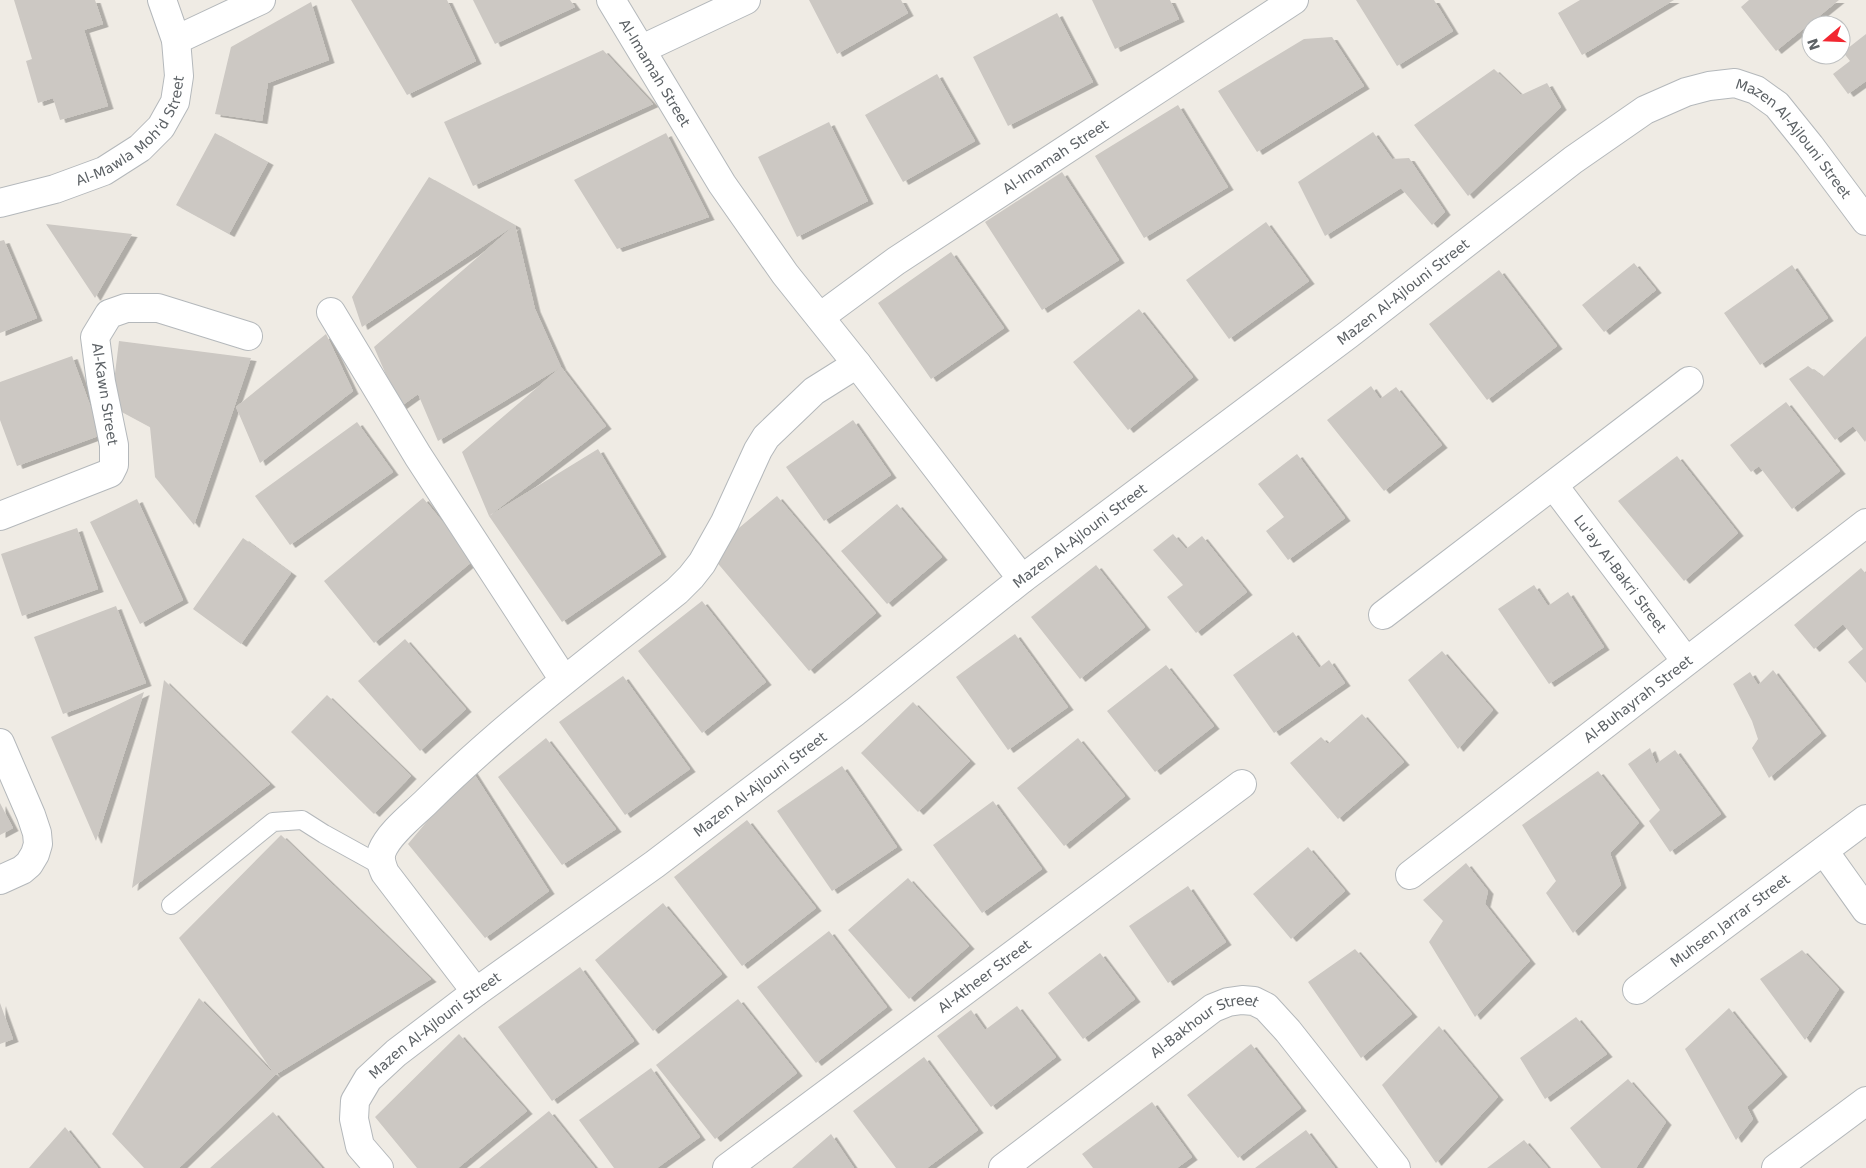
<svg xmlns="http://www.w3.org/2000/svg" width="1866" height="1168" viewBox="0 0 1866 1168" font-family="'DejaVu Sans',sans-serif">
<defs>
<filter id="shadow"><feDropShadow dx="5.5" dy="3" stdDeviation="0" flood-color="#0004"/></filter>
</defs>
<rect width="100%" height="100%" fill="#efebe4"/>
<path fill="#ccc8c3" filter="url(#shadow)" d="M14,0H95L103,24L84,30L108,106L60,120L53,98L38,103L26,61L32,59Z
M351,0H447L476,61L407,95Z
M473,0H570L575,7L495,44Z
M809,0H901L908,13L837,54Z
M1092,0H1170L1179,19L1115,49Z
M1356,0H1434L1453,31L1397,66Z
M1580,0H1674L1582,55L1558,13Z
M1749,0H1839L1776,51L1741,7Z
M311,2L329,60L268,83L262,121L215,114L231,47Z
M1057,13L1093,82L1008,126L973,57Z
M1866,34V81L1848,94L1833,74L1850,61L1843,52Z
M1332,37L1364,86L1257,152L1218,91L1304,39Z
M603,50L653,104L473,186L444,122Z
M1494,69L1521,95L1547,83L1561,107L1468,196L1414,125Z
M937,74L975,141L903,182L865,115Z
M1178,105L1228,187L1144,238L1095,156Z
M829,122L868,201L797,237L758,157Z
M1373,132L1392,159L1409,158L1445,212L1432,225L1401,188L1325,236L1298,182Z
M215,133L268,162L229,234L176,205Z
M666,133L709,217L617,249L574,180Z
M1062,172L1119,260L1042,310L985,222Z
M429,177L515,225L362,327L352,297Z
M1266,222L1309,281L1229,339L1186,280Z
M46,224L132,234L95,298Z
M515,225L535,309L561,367L438,441L418,394L400,407L374,347Z
M4,240L37,318L0,333V241Z
M951,252L1004,328L931,379L878,303Z
M1634,263L1656,290L1604,332L1582,305Z
M1792,265L1828,318L1760,365L1724,313Z
M1499,270L1557,346L1487,400L1429,324Z
M1139,309L1193,377L1128,430L1073,362Z
M326,334L353,391L260,463L236,407Z
M1866,336V440L1865,442L1853,426L1835,440L1789,379L1808,366L1823,377Z
M119,341L251,358L194,525L155,477L150,427L111,406Z
M72,356L101,435L17,466L0,420V382Z
M561,367L606,426L489,516L462,452Z
M1371,386L1380,399L1396,387L1442,445L1384,491L1327,420Z
M1786,402L1840,471L1792,509L1759,466L1751,472L1730,445Z
M853,420L891,475L824,521L786,467Z
M357,422L393,472L290,545L255,496Z
M598,449L661,554L562,622L489,516Z
M1297,454L1345,518L1288,560L1266,531L1284,517L1258,484Z
M1677,456L1738,533L1684,581L1618,501Z
M777,496L876,613L809,671L709,553Z
M423,498L474,560L374,643L324,581Z
M137,499L183,600L140,624L90,522Z
M897,504L942,557L887,604L841,551Z
M77,528L98,589L22,616L1,554Z
M1173,534L1186,549L1202,536L1247,592L1196,633L1167,597L1183,585L1153,550Z
M243,538L291,573L241,644L193,609Z
M1096,565L1145,627L1080,679L1031,617Z
M1861,568L1866,574V683L1848,662L1863,649L1843,624L1814,649L1794,625Z
M1534,585L1548,606L1568,592L1604,647L1549,684L1498,609Z
M702,601L766,682L702,733L638,651Z
M116,606L146,683L63,714L34,637Z
M1293,632L1319,668L1329,660L1345,683L1274,733L1233,675Z
M1015,634L1068,707L1008,750L956,677Z
M405,639L466,709L420,751L358,681Z
M1442,651L1493,710L1458,749L1408,680Z
M1166,665L1214,726L1155,772L1107,711Z
M1773,670L1821,733L1769,778L1752,748L1758,739L1752,721L1733,684L1750,672L1758,685Z
M623,676L690,769L625,815L559,722Z
M164,680L270,784L132,888Z
M144,692L96,841L51,737Z
M327,695L411,776L374,814L291,732Z
M913,702L970,761L918,812L861,753Z
M1362,714L1404,762L1338,819L1290,763L1321,737L1328,744Z
M546,738L616,829L562,865L498,777Z
M1078,738L1125,796L1064,846L1017,788Z
M1650,748L1656,764L1675,750L1721,814L1670,852L1649,821L1660,810L1628,764Z
M842,766L897,847L832,891L777,811Z
M471,769L549,891L485,938L408,844Z
M1598,771L1639,823L1610,853L1621,885L1573,933L1546,893L1556,881L1522,825Z
M993,801L1042,869L982,913L933,845Z
M0,803L13,828L0,835Z
M747,820L816,908L742,966L674,877Z
M281,835L431,979L275,1075L179,1168H144L112,1134L199,998L275,1075L179,938Z
M1308,847L1345,891L1291,939L1253,894Z
M1466,863L1488,891L1485,904L1530,961L1475,1017L1429,942L1443,921L1423,900Z
M908,878L969,946L909,999L848,930Z
M1188,886L1226,942L1168,983L1129,926Z
M663,903L722,974L653,1031L595,960Z
M829,931L887,1007L816,1063L757,987Z
M1355,949L1412,1014L1361,1058L1308,982Z
M1802,950L1839,989L1805,1040L1760,979Z
M1100,953L1135,999L1083,1039L1048,993Z
M580,967L634,1041L552,1101L498,1027Z
M738,999L797,1073L715,1139L656,1065Z
M0,1003L13,1039L0,1044Z
M1017,1006L1056,1057L991,1107L937,1036L971,1010L985,1030Z
M1729,1008L1782,1074L1747,1107L1753,1119L1736,1140L1685,1049Z
M1576,1017L1607,1054L1545,1099L1520,1058Z
M1439,1026L1498,1097L1436,1163L1382,1085Z
M459,1034L527,1111L458,1168H417L375,1117Z
M1251,1044L1301,1108L1238,1158L1187,1095Z
M924,1057L978,1130L927,1168H896L853,1111Z
M651,1068L700,1137L657,1168H614L579,1120Z
M1628,1079L1666,1122L1636,1168H1601L1570,1128Z
M1152,1102L1192,1157L1177,1168H1093L1082,1154Z
M549,1111L595,1168H479Z
M273,1112L322,1168H210Z
M65,1127L98,1168H29Z
M1306,1130L1335,1168H1255Z
M831,1134L854,1168H792Z
M1524,1140L1548,1168H1487Z"/>
<g fill="none" stroke-linecap="round" stroke-linejoin="round">
<defs>
<path id="service" d="M171,905L273,822L302,820L324,834L382,866"/>
<g id="minor">
<path id="s1" d="M611,0L722,184L785,274L857,364L1022,579"/>
<path d="M176,40L261,0"/>
<path d="M642,49L746,0"/>
<path id="s2" d="M0,203L55,189L104,171L140,148L161,127L175,102L179,76L176,40L162,0"/>
<path d="M331,312L418,456L564,680"/>
<path id="s3" d="M820,317L896,261L1294,0"/>
<path id="s4" d="M1554,486L1686,661"/>
<path d="M0,516L110,473L114,465V445L101,382L95,337L109,314L126,308H158L248,336"/>
<path d="M1383,615L1689,381"/>
<path d="M0,743L31,815L37,833L38,844L35,854L29,864L22,870L0,880"/>
<path d="M1824,851L1866,910"/>
<path id="s5" d="M1410,875L1866,523"/>
<path id="s6" d="M1637,990L1866,819"/>
<path d="M476,992L385,873C382,866 379,859 382,851C389,833 414,814 427,801C505,724 592,659 677,591L691,577L702,563L725,522L758,450L766,437L814,391L857,364"/>
<path id="s7" d="M379,1168L360,1146L354,1119L355,1101L368,1079L396,1053L476,992L655,864L855,712L1022,579L1349,334L1573,160L1645,110L1686,92L1709,86L1735,83L1756,90L1777,105L1810,146L1866,221"/>
<path id="s8" d="M727,1168L1242,784"/>
<path id="s9" d="M1003,1168L1213,1008L1228,1002L1242,1000L1254,1001L1266,1007L1288,1031L1396,1168"/>
<path d="M1776,1168L1866,1101"/>
</g>
</defs>
<use href="#service" stroke="#b4b8bb" stroke-width="20"/>
<use href="#minor" stroke="#b4b8bb" stroke-width="30"/>
<use href="#service" stroke="#fff" stroke-width="18"/>
<use href="#minor" stroke="#fff" stroke-width="28"/>
</g>
<g text-anchor="middle" stroke-width="5" stroke-linejoin="round" paint-order="stroke">
<g font-size="14" fill="#5c6165" stroke="#fff">
<text dy="5" stroke="none"><textPath href="#s1" startOffset="85">Al-Imamah Street</textPath></text>
<text dy="5" stroke="none"><textPath href="#s2" startOffset="158">Al-Mawla Moh'd Street</textPath></text>
<text dy="5" stroke="none"><textPath href="#s7" startOffset="1881">Mazen Al-Ajlouni Street</textPath></text>
<text dy="5" stroke="none"><textPath href="#s3" startOffset="285">Al-Imamah Street</textPath></text>
<text dy="5" stroke="none"><textPath href="#s7" startOffset="1401">Mazen Al-Ajlouni Street</textPath></text>
<text transform="translate(105 394) rotate(81)" y="5">Al-Kawn Street</text>
<text dy="5" stroke="none"><textPath href="#s7" startOffset="996">Mazen Al-Ajlouni Street</textPath></text>
<text dy="5" stroke="none"><textPath href="#s4" startOffset="110">Lu'ay Al-Bakri Street</textPath></text>
<text dy="5" stroke="none"><textPath href="#s5" startOffset="288">Al-Buhayrah Street</textPath></text>
<text dy="5" stroke="none"><textPath href="#s7" startOffset="591">Mazen Al-Ajlouni Street</textPath></text>
<text dy="5" stroke="none"><textPath href="#s6" startOffset="116">Muhsen Jarrar Street</textPath></text>
<text dy="5" stroke="none"><textPath href="#s8" startOffset="321">Al-Atheer Street</textPath></text>
<text dy="5" stroke="none"><textPath href="#s7" startOffset="186">Mazen Al-Ajlouni Street</textPath></text>
<text dy="5" stroke="none"><textPath href="#s9" startOffset="249">Al-Bakhour Street</textPath></text>
</g>
</g>
<g transform="translate(1826 40) rotate(251)"><circle r="24" fill="#ffffff" stroke="#bec0c1"/>
<path d="M0-4L9 19L0 12L-9 19Z" fill="#f22731"/>
<text y="-8" font-size="14" font-weight="bold" text-anchor="middle" fill="#5c6165">N</text>
</g>
</svg>
